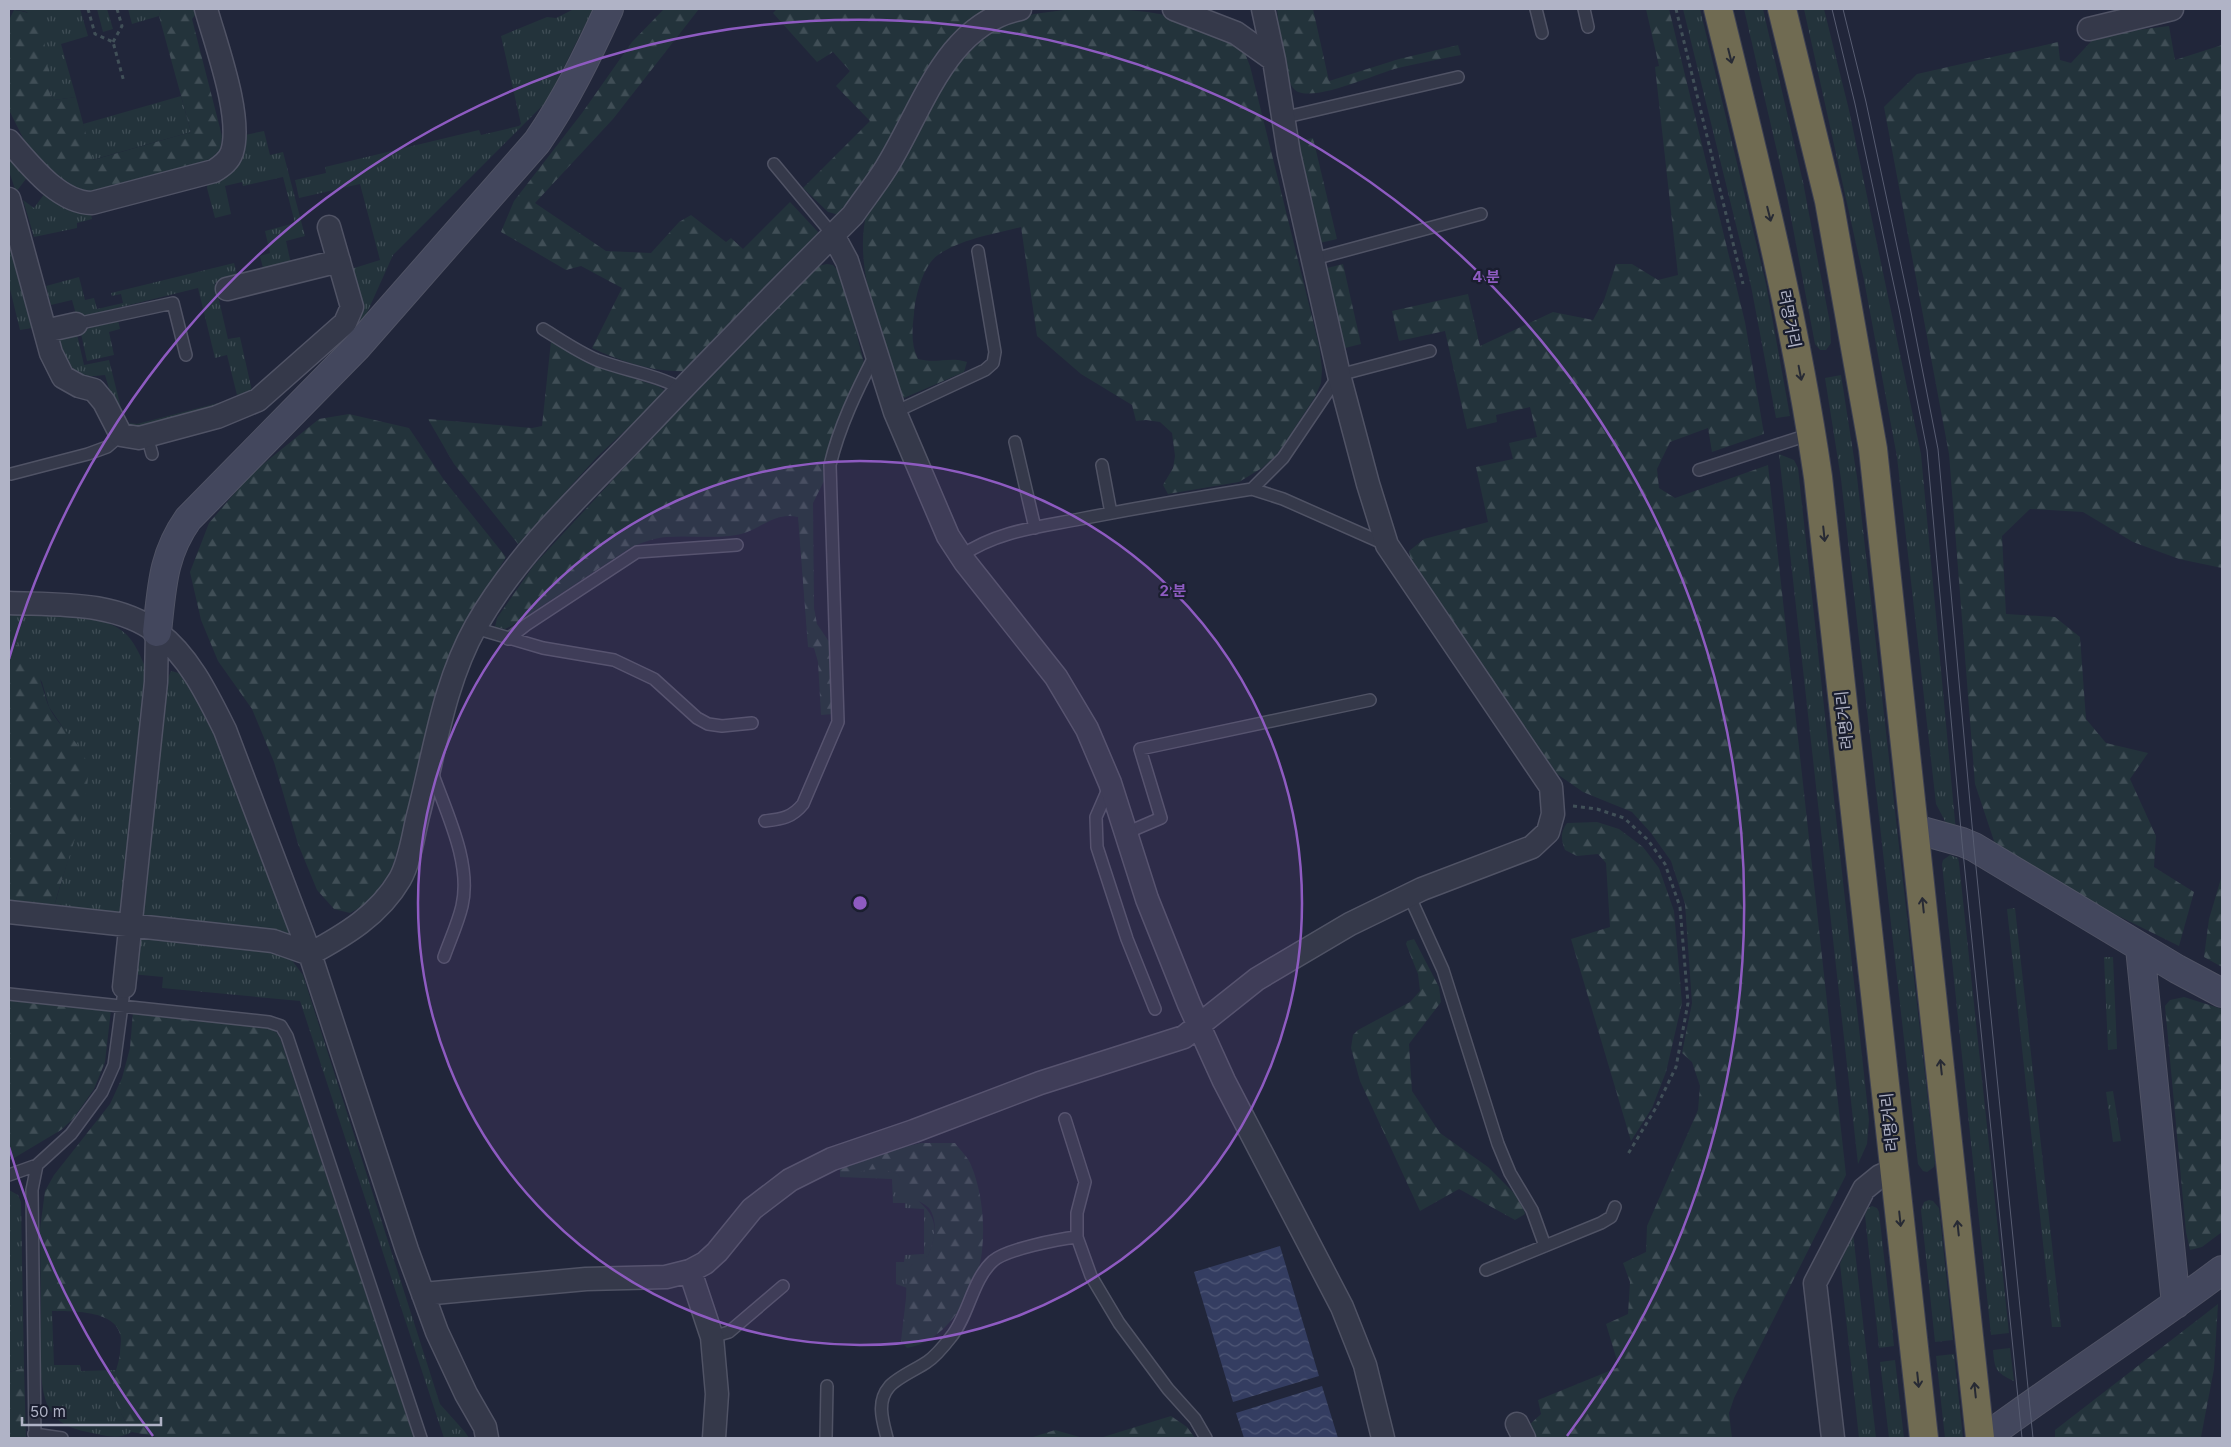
<svg xmlns="http://www.w3.org/2000/svg" width="2231" height="1447" viewBox="0 0 2231 1447" font-family="Inter,'Noto Sans KR',sans-serif">
<defs>
<pattern id="grass-tufts" width="24" height="20" patternUnits="userSpaceOnUse" patternTransform="scale(1.25)"><rect width="24" height="20" fill="#23333b"/><path d="M3 7l-1-3M5 7V3M7 7l1-3M15 17l-1-3M17 17v-4M19 17l1-3" fill="none" stroke="#404e56"/></pattern>
<pattern id="forest-firs" width="22" height="20" patternUnits="userSpaceOnUse" patternTransform="scale(1.25)"><rect width="22" height="20" fill="#23333b"/><path d="M5 1l3.5 6h-7zM16 11l3.5 6h-7z" fill="#404e56"/></pattern>
<pattern id="water-waves" width="16" height="10" patternUnits="userSpaceOnUse" patternTransform="scale(1.25)"><rect width="16" height="10" fill="#343d61"/><path d="M0 5q4-4 8 0t8 0" fill="none" stroke="#4f5776"/></pattern>
</defs>
<rect width="100%" height="100%" fill="#21263a"/>
<path fill="url(#grass-tufts)" d="M14,9H80L88,36L61,44L76,97L54,100L50,94L43,39L27,12Z
M97,9H107L113,29L103,32Z
M128,9H161L159,16L132,24Z
M574,9H593L547,101L393,255L366,315L349,331L351,269L380,260L360,184L299,198L295,180L326,173L325,167L479,130L481,135L519,126L521,124L501,36L547,17L556,18Z
M1683,9H1700L1766,284L1790,416L1776,418L1751,286Z
M1744,9H1763L1765,18L1803,182L1817,256L1830,323L1831,343L1826,350H1820L1815,344L1785,186Z
M1804,9H1824L1849,110L1921,454L1956,832L1946,823L1936,804L1897,457L1864,280Z
M181,96L191,132L92,160L83,124Z
M264,131L270,155L283,152L305,236L286,241L291,264L215,283L228,339L240,337L252,391L237,395L227,355L215,358L198,288L77,318L72,300L51,305L46,286L79,277L85,300L94,298L97,309L123,303L121,294L112,296L111,293L234,263L237,274L263,268L260,256L270,253L265,231L295,223L283,177L243,186L242,182L225,186L231,214L215,218L207,188L208,182L240,136Z
M9,161H14L29,175L16,192L9,171Z
M45,193C54,200 63,209 74,212C80,213 85,213 91,214L92,219L77,223V228L34,237L23,200L34,208Z
M9,239L32,328L20,330L9,285Z
M118,320L120,329L109,332L114,355L87,361L80,329Z
M76,330L84,365L109,360L124,420L129,423L137,424L253,394L139,432L119,422L105,375L84,377L62,365L56,337Z
M1841,375L1857,477L1935,1163L1934,1167L1927,1172L1923,1171L1918,1164L1841,479L1825,378Z
M1779,454L1794,460L1798,468L1869,1120L1867,1144L1858,1164Z
M9,613C43,615 103,610 127,635C136,645 141,657 146,669L122,914L54,907L70,853L64,729L49,707L42,682L13,643H9Z
M171,671L179,673L206,709L234,779L288,928L289,935L145,918L141,913L165,685Z
M1950,855L1958,858L1959,863L2009,1333L1991,1335L1942,864L1943,860Z
M2015,908L2061,1327H2052L2007,909Z
M141,938L234,945L280,953L291,959L303,975L440,1404L465,1432L469,1438H444L300,1001L162,988L163,977L131,974L135,941Z
M2104,957H2113L2117,1049L2108,1050Z
M2113,1091L2121,1141L2113,1142L2106,1092Z
M882,1168L898,1174C914,1210 949,1205 928,1256C908,1264 907,1267 907,1288L896,1284V1262H904L905,1255L924,1254V1209L905,1208V1203H893L892,1179L840,1177L865,1169Z
M9,1190L18,1195L21,1202L24,1368L9,1372Z
M1929,1200L1933,1201L1939,1208L1953,1340L1935,1342L1921,1210L1924,1202Z
M1872,1206L1877,1208L1879,1212L1894,1346L1879,1348L1865,1215L1868,1208Z
M1853,1233L1876,1438H1859L1840,1264Z
M41,1311H52L54,1365H80L81,1371L116,1370C111,1398 118,1409 132,1432C117,1440 108,1436 92,1433C77,1430 61,1426 52,1413C36,1392 41,1338 41,1311Z
M2010,1348L2014,1381C1995,1372 1995,1370 1993,1350Z
M1954,1354L1963,1438H1945L1936,1356Z
M1895,1360L1904,1438H1889L1880,1362Z"/>
<path fill="url(#forest-firs)" d="M161,9H197L198,12L192,19L222,136C221,152 219,155 206,164L88,192H80L44,169L25,142L9,110V20L14,10C22,11 30,12 35,18C46,29 49,78 50,94L54,100L76,97L93,160L191,132L159,16Z
M664,9H699L613,119L535,203L606,251L651,253L679,222L691,215L726,242L731,238L743,249L790,202L819,233L688,371C655,373 622,362 592,348L622,288L581,266L566,270L501,232L514,201L582,113L632,42Z
M777,9H987L988,12C975,22 960,31 948,42C925,67 911,98 896,127C879,158 862,189 839,215L828,212L803,188L870,121L836,86L850,71L833,52L817,62L773,13Z
M1071,9C1108,9 1147,8 1183,20C1203,27 1223,39 1243,48L1250,66L1319,345L1322,369L1321,383L1315,397L1277,455L1262,468L1239,482L1168,494L1163,485L1173,468L1175,456L1172,433L1160,422L1146,420L1136,421L1132,405L1081,374L1037,336L1021,227C994,234 961,239 938,255C923,265 915,297 914,314C912,330 911,345 918,359C937,364 950,356 967,362L964,372L904,398L897,389C882,336 852,266 867,212L961,56L984,35L1005,23L1034,14Z
M1277,9H1313L1329,81L1399,59L1458,45L1461,55C1440,59 1419,63 1398,68C1377,73 1312,104 1295,90C1282,79 1279,26 1277,9Z
M1646,9H1669L1745,322L1764,434L1712,452L1708,428L1670,442L1657,469L1659,488L1675,498L1768,465L1846,1175L1734,1398L1729,1413L1732,1438H1534L1528,1426L1541,1414L1538,1400L1619,1367L1606,1324L1628,1314L1630,1282L1623,1263L1646,1252L1647,1226L1698,1110L1700,1086L1692,1062L1682,1053L1692,1003L1685,904L1671,861L1651,833L1632,812L1583,792L1547,767L1411,561L1409,551L1424,539L1488,522L1476,467L1513,459L1509,443L1537,437L1530,407L1496,415L1497,422L1467,429L1445,331L1399,341L1392,311L1468,294L1480,346L1553,312L1593,320L1604,300L1616,264H1632L1658,280L1678,275L1655,67L1659,66Z
M2169,26L2175,60L2222,45V568L2179,559L2133,542L2083,512L2030,509L2002,536L2006,614L2055,617L2080,637L2086,719L2106,743L2148,753L2130,779L2156,836L2154,867L2194,892L2179,946L2036,875L1995,844L1975,784L1949,454L1884,107L1917,74L2058,42L2060,60L2071,63L2097,35Z
M1313,138L1337,239L1320,243L1297,141Z
M827,264L833,265L838,271L844,285L864,363L826,465L825,479L813,503L814,608L817,624L832,646L833,714L821,715L818,662L814,648L808,647L798,517C773,511 759,532 736,535C714,539 689,535 666,537C654,538 641,543 630,548L513,625L505,629L495,627L497,618L534,565L660,429L818,266Z
M1343,264L1361,344L1345,348L1327,268Z
M551,341C586,363 618,374 658,386L664,390V394L597,457L518,544L454,464L428,419L532,428L542,426Z
M349,414L409,428L444,480L506,557L467,622L441,675L408,815L391,871L368,903L350,913L334,909L317,890L298,844L274,762L252,709L218,661L201,620L190,572L209,523L252,473L319,419Z
M9,643C14,643 22,647 25,651C39,665 42,690 49,707C60,731 92,749 88,778C84,820 65,867 54,907L9,904Z
M1597,822L1619,829L1643,847L1659,868L1674,911L1682,1003L1666,1072L1652,1108L1631,1141L1571,939L1610,927L1606,863L1598,854L1577,856L1565,850C1561,839 1560,833 1567,823Z
M2222,875V967L2204,957L2209,919Z
M1414,939L1439,987L1441,1002L1409,1044L1412,1091L1440,1133L1488,1167L1521,1200L1525,1214L1515,1220L1459,1189L1420,1211L1360,1081L1351,1048L1353,1035L1358,1030L1410,1002L1420,991L1418,974L1406,944L1407,941Z
M2184,997L2222,1009V1232L2202,1247L2190,1250L2186,1232L2165,1006L2170,1000Z
M9,1000L111,1010L105,1062L94,1089L73,1119L61,1130L9,1161Z
M133,1012L269,1028L276,1032L280,1038L414,1438H162L132,1432C124,1418 113,1404 113,1387C113,1376 119,1364 120,1353C120,1348 122,1339 120,1334C113,1307 62,1312 41,1311L40,1229L45,1191L54,1175L110,1104L122,1078L130,1048Z
M921,1143H955C960,1150 968,1157 971,1165C982,1191 985,1223 982,1251C978,1290 948,1341 907,1348L901,1341L906,1298L907,1270L915,1261L928,1256C934,1242 939,1222 929,1208C924,1203 914,1199 907,1196L898,1174C870,1164 866,1172 840,1177V1166L872,1154Z
M2218,1304L2214,1369L2201,1437L2202,1438H2055V1430Z
M24,1368L26,1438H9V1372Z
M1171,1416L1187,1427L1195,1438H1100Z
M1055,1430L1083,1438H1030Z"/>
<path fill="url(#water-waves)" d="M1280,1246L1319,1376L1233,1402L1194,1272Z
M1322,1386L1338,1438H1244L1236,1413Z"/>
<g fill="none" stroke-linecap="round" stroke-linejoin="round">
<defs>
<path id="lane" d="M1536,9L1542,33
M1584,9L1588,27
M1282,118L1458,77
M774,164L833,235
M1314,259L1481,214
M76,324L173,303L186,355
M543,329C561,340 578,352 597,360C626,371 655,374 682,389
M895,412L985,370L993,363L995,352L978,251
M147,436L152,454
M1015,442L1035,528
M1102,465L1111,513
M1699,470L1811,434
M11,474L88,454L107,447L121,435
M1387,545L1283,499L1252,489L1283,458L1339,375L1430,351
M961,556C997,531 1039,527 1080,519C1137,508 1195,498 1252,489
M475,628L543,648L614,660L654,679L697,718L708,724L722,726L752,723
M508,639L526,625L637,552L737,545
M432,772C446,812 472,863 462,906C458,923 450,940 444,957
M1109,787L1096,817L1097,847L1127,939L1155,1009
M765,821C781,819 792,818 803,804L838,722L830,465C839,427 857,390 875,355
M1126,833L1161,818L1140,749L1370,700
M1409,895L1443,970L1498,1144L1510,1173L1532,1210L1545,1246
M9,994L269,1022L281,1026L287,1036L421,1438
M1065,1119L1085,1182L1077,1213V1237L1091,1276L1119,1323L1168,1389L1195,1419L1206,1438
M9,1175L37,1165
M1486,1270L1601,1223L1611,1217L1615,1207
M712,1337L729,1332L783,1286
M34,1434L62,1438
M35,1438L32,1190L37,1165L71,1134L102,1092L114,1065L123,998
M826,1438L827,1386
M887,1438C883,1422 876,1402 889,1387C896,1378 917,1369 927,1362C936,1356 944,1346 951,1337C969,1315 972,1280 993,1261C1007,1249 1059,1239 1077,1237"/>
<path id="street" d="M1174,9L1236,33L1274,60
M2089,29L2172,9
M9,141C29,164 59,203 92,203L214,171C222,166 229,161 232,152C243,117 216,45 206,9
M9,199L51,353L63,377L79,386L94,390L104,402L121,435L139,438L217,417L258,400L345,323L352,307L329,227
M833,235L847,261L895,412L948,536L965,562L1056,677L1087,729L1110,783L1147,899L1189,1004L1224,1081L1342,1307L1365,1365L1383,1438
M227,289L339,261
M45,331L76,324
M9,603C58,605 116,601 158,633C189,656 208,696 225,730L310,954L407,1250L437,1332L466,1394L485,1427L487,1438
M9,912L273,941L310,954C345,935 379,915 400,879C410,861 413,836 418,816C435,751 443,685 476,626C514,559 571,504 625,449C700,370 776,292 853,215C864,199 876,184 886,168C922,111 945,24 1020,9
M124,987L156,682L157,632
M690,1271L712,1337L717,1394L714,1438
M423,1294L586,1279L666,1277L690,1271L705,1263L717,1252L752,1209L790,1180L832,1159L914,1131L1040,1083L1184,1037L1257,979L1350,924L1422,889L1532,847L1548,832L1553,814L1551,787L1387,545L1368,484L1339,375L1289,154L1274,60L1263,9
M1517,1424L1524,1438
M1833,1438L1815,1283L1864,1189L1880,1176L1894,1170"/>
<path id="secondary" d="M157,632C162,588 162,556 188,519L356,348L537,142C566,100 588,55 609,9
M1915,829L1962,842L1974,847L2177,969L2222,993
M2140,948L2176,1304
M1985,1438C2063,1380 2145,1328 2222,1270"/>
<path id="highway" d="M1718,9C1756,164 1795,319 1818,477L1924,1438
M1782,9L1829,201L1873,449L1980,1438"/>
</defs>
<use href="#lane" stroke="#505365" stroke-width="14"/>
<use href="#street" stroke="#505365" stroke-width="25"/>
<use href="#secondary" stroke="#505365" stroke-width="30"/>
<use href="#highway" stroke="#3d4052" stroke-width="30"/>
<path stroke="#415058" stroke-width="3" stroke-dasharray="4 4" stroke-linecap="butt" d="M88,9L95,34L113,42L124,82
M1676,9L1743,284
M113,42L122,26L117,9
M1573,806L1597,809L1624,818L1648,840L1665,864L1680,907L1688,1003L1676,1067L1657,1106L1628,1154"/>
<use href="#lane" stroke="#35394a" stroke-width="11"/>
<use href="#street" stroke="#35394a" stroke-width="22"/>
<use href="#secondary" stroke="#43475d" stroke-width="28"/>
<use href="#highway" stroke="#706b52" stroke-width="28"/>
<path stroke="#575c71" stroke-width="1" d="M1832,9L1855,104L1899,309L1927,450L1962,842L2022,1438
M1843,9L1866,102L1910,307L1938,449L1974,847L2033,1438"/>
</g>
<defs><path id="oneway-shaft" d="M-6 0H5M1.5-3L5.5 0L1.5 3" fill="none" stroke-width="1.6" stroke-linecap="round" stroke-linejoin="round" transform="scale(1.25)"/></defs>
<g stroke="#272a34">
<use href="#oneway-shaft" transform="translate(1730 56) rotate(76)"/>
<use href="#oneway-shaft" transform="translate(1769 214) rotate(76)"/>
<use href="#oneway-shaft" transform="translate(1800 373) rotate(79)"/>
<use href="#oneway-shaft" transform="translate(1824 534) rotate(84)"/>
<use href="#oneway-shaft" transform="translate(1923 905) rotate(-96)"/>
<use href="#oneway-shaft" transform="translate(1941 1067) rotate(-96)"/>
<use href="#oneway-shaft" transform="translate(1900 1219) rotate(84)"/>
<use href="#oneway-shaft" transform="translate(1958 1228) rotate(-96)"/>
<use href="#oneway-shaft" transform="translate(1918 1380) rotate(84)"/>
<use href="#oneway-shaft" transform="translate(1975 1390) rotate(-96)"/>
</g>
<circle cx="860" cy="903" r="442" fill="#8e5bc1" fill-opacity=".12"/>
<g fill="none" stroke="#8e5bc1" stroke-width="2.5">
<circle cx="860" cy="903" r="442"/>
<path d="M153 1436A885 885 0 0 1 9 1147M9 659A885 885 0 1 1 1567 1436"/>
</g>
<g text-anchor="middle" stroke-width="4.5" stroke-linejoin="round" paint-order="stroke">
<g font-size="16" fill="#b0b3c6" stroke="#1a1e2f">
<text transform="translate(1790 319) rotate(79)" y="6">려명거리</text>
<text transform="translate(1844 720) rotate(-96)" y="6">려명거리</text>
<text transform="translate(1889 1122) rotate(-96)" y="6">려명거리</text>
</g>
</g>
<circle cx="860" cy="903" r="8" fill="#8e5bc1" stroke="#1a1e2f" stroke-width="2.5"/>
<g font-size="15" text-anchor="middle" font-weight="bold" fill="#8e5bc1" stroke="#1a1e2f" stroke-width="4.5" stroke-linejoin="round" paint-order="stroke">
<text x="1486" y="282">4 분</text>
<text x="1173" y="596">2 분</text>
</g>
<rect width="2231" height="1447" fill="none" stroke="#b0b3c6" stroke-width="20"/>
<path d="M22 1417v8h139v-8" fill="none" stroke="#b0b3c6" stroke-width="2.5"/>
<text x="30" y="1417" font-size="15" fill="#b0b3c6" stroke="#1a1e2f" stroke-width="4" paint-order="stroke">50 m</text>
</svg>
